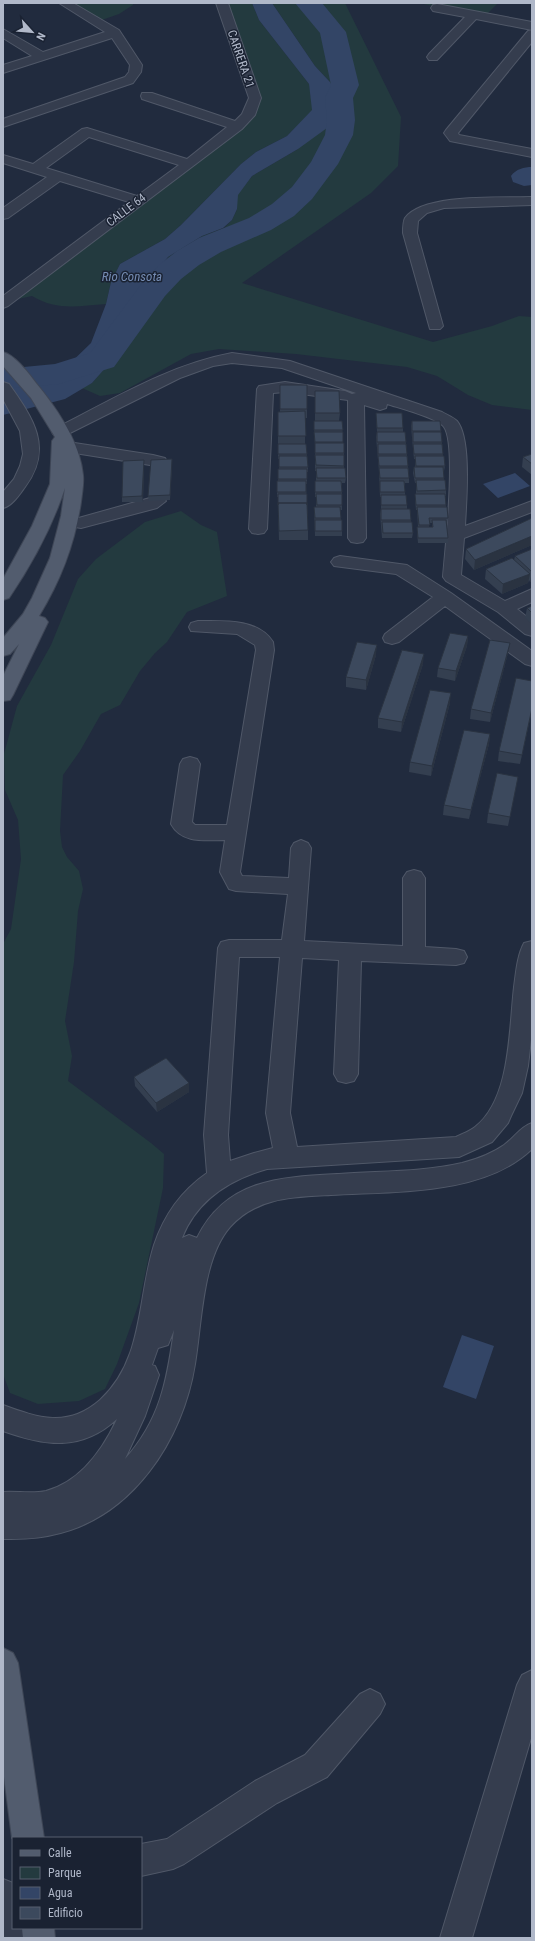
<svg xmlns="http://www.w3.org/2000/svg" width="535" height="1941" viewBox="0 0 535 1941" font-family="'Roboto Condensed',sans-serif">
<rect width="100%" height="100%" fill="#212b3e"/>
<path fill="#233a3f" d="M65,3H133V5L119,14L96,22Z
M222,3H252L259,20L309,84L313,110L287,136L256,152L241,164L181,225L165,239L120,264L111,282L106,304C78,306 57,311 32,296L4,302L237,126L255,98Z
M272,3H345L401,117L398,166L371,193L242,283L433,342L492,326L519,316L532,317V410L492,405L468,395L437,376L407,367L296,354L219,349L191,354L120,393L100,396L82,388L92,383L123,347L128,324L141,291L168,257L202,236L224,228L232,220L237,209V195L252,176L298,149L330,82L315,66Z
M419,3H498L484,17Z
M181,511L201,525L217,532L227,596L187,612L167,642L155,653L140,671L120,705L101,714L80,751L63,775L60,831L62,847L67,857L79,871L83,889L78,911L74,962L65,1021L72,1056L68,1081L151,1143L164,1154L163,1188L139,1303L117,1364L105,1389L79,1401L38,1404L10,1393L3,1374V944L11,929L21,859L18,820L5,790L4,754L17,706L51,645L78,579L96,559L145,522Z"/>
<path fill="#334566" d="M252,3H272L315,66L330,82L339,98V114L327,128L298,149L252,176L238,195L237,209L232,220L223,228L202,236L168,257L141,291L128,324L124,347L92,383L65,399L3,415V390L59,374L91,343L106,304L111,282L120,264L165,239L181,225L241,164L256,152L287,136L312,110L309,84L259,20Z
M532,167V185L524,186L513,182L511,176C516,169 524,167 532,167Z
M515,473L530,486L498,498L483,484Z
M462,1335L494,1346L476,1399L443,1387Z"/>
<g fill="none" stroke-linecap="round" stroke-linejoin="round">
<path fill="#334566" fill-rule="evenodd" d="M295,3H322L346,32L359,85L353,98L355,120L353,135L338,164L312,199L294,216L271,230L221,252L199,265L181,279L165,296L114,367L59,384L3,389V369L55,364L90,353L143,282L159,265L177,251L199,238L249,218L272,204L292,187L311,162L325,135L327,120L325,98L331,85L320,33Z"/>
<defs>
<path id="minor" d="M59,3H73L119,30L142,65L141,72L133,83L3,127V119L125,77L129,72L130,65L112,38L3,73V65L32,56L3,38V29L43,52L105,32Z
M216,3H228L261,98L255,115L242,129L8,306L3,308V296L129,202L60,181L8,218L3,219V208L47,177L3,163V155L33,164L82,129L87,128L187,159L227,127L142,99L141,96L142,93H152L235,121L242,114L249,98ZM89,137L179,165L137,196L46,168Z
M437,4L532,22V30L476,19L437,60H429L427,57L429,54L465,17L433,11L431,8L433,5Z
M532,30V42L458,133L459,135L532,149V157L450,141L444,133L446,130L528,31Z
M532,197V205L444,208L427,213L418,221L417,233L443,326L440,329H430L403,233C403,228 403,222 405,218C423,193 502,198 532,197Z
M232,353L290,361L442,412C447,415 453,417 457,421C472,439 466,503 465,526L532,501V512L464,538L461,575L505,601L532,589V602L517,609L532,621V636L525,634L498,612L446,581L443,577C445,551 457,445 444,427C438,418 399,408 387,404L386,408L380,410L364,405L366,538L363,542L357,543L351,542L348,538V400L285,392L273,393L267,529L264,533L258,534L252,533L249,529L257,389L259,386L285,382L345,391L352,394L356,393L282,368L232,363L213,366L180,378L66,435L60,437L54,435L52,432L54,429C112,400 168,365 232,353Z
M3,382L9,384C33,418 54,448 25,487C19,495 12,506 3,508V492L14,479L20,466L23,454L20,431L3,399Z
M68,442L153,455L165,458L169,465L167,469L161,470L150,465L62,451L60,447L62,443Z
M157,496L163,497L166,501L157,508L81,528L75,527L72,523L75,519Z
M340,556L407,565L451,593L532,651V666L525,664L445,606L399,642L392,644L385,642L383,638L385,634L433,597L396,574L334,566L331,562L334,558Z
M198,621C222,621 258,618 273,642L274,650L240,872L242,876L289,878L291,848L294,843L301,840L308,843L311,848L304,941L403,946V878L407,872L414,870L421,872L425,878V947L456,949L464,951L467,957L464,963L456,965L361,961L358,1074L354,1081L346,1083L338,1081L334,1074L339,960L302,958L290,1113L297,1147L456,1137C462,1134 470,1131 475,1127C511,1099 509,1029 514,987C516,973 517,956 524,943L532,941V1031L528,1066L522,1093L511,1116L508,1123L492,1142L459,1157L267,1169C229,1180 197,1200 182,1238L189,1235L197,1238C226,1179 280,1177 339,1174C380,1171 423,1172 462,1163C477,1159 491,1154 504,1145C514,1138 520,1127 532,1123V1149C483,1196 394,1191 331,1195C293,1197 257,1197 230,1227C202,1259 202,1323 195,1364C183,1440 132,1519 52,1535C36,1539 19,1539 3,1539V1492C17,1491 32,1494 46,1491C80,1482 103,1449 117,1419C81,1452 45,1446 3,1431V1405C38,1418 68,1428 100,1400C144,1360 137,1299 154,1245C164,1215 181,1191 207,1173L204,1135L218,948L221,942L229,940H282L288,894L236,891L229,889L220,872L225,840C205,840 182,844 171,824L180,764L183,759L190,757L197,759L200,764L192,822L195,825H227L256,650L255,645L237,634L191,631L189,627L191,623ZM239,957H280L266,1113L273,1148L254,1153L230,1161L228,1135ZM174,1330C167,1381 160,1420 125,1459L145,1416L159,1375L155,1366L152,1365L158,1348L168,1345Z
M532,1670V1735L472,1938H440L517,1685L522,1675Z
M370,1689L380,1694L385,1704L380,1714L327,1777L277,1803L184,1864L173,1869L141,1876V1844L167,1839L255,1781L305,1755L360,1694Z
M3,1879L13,1883V1928H22L23,1938H3Z"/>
<path id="major" d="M3,352C17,356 31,377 40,388C59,412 80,443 83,475C84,483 82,493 81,502C75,543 61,580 39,616L45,618L48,622L13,695L10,700L3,701V676L19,644L10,654L3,656V638L23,614L32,598L50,558L61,516L65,488C52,527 32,564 9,598L3,600V579L32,526L50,484L52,441L55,437L31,398L3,366Z
M3,1648L13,1653L18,1663L44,1838H12L3,1769Z
M22,1928H54L55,1938H23Z"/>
</defs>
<use href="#minor" stroke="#505868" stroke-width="2"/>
<use href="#major" stroke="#3e4656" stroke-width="2"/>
<use href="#minor" fill="#353d4e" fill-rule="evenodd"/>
<use href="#major" fill="#525c6e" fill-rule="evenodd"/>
</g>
<path fill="#343f50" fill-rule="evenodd" d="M280,385L307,409V418H305V444H306L307,456L308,467V472H307V484H306L308,530V540H279L278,510V497H277V486L278,481V469H279V459H278V412H280Z
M315,391L340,413L339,421H342L343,443H344V468L346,478L345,483H342V510H340L341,520L342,531V536H315L314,507H316V497H315V481H316V471H315V447L314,426V421H315Z
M376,413L403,428V432H405L409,478V483H405V495L407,505V509H410L411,522L413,533L412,538H382L380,514L381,509V497H380L379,471L376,437L377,432Z
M412,421L441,431L443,456L445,466L444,471H443L444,480L446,490V496H445L446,507L448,518L447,523L448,538V543H418L417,532V527H418L417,510H416L415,499V494H416V483H415L413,473L414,467H415V459H414L413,449L411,426ZM429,523H432V527H429Z
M532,454V475L522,467L523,457Z
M144,460L143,502H122V497Z
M172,465L170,500L149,501L148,496Z
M532,518V545L474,570L465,559L466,549Z
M532,549V581L530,582L529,580L528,583L502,594L485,579L486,569L514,560L515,556Z
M532,606V624L525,618L527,608Z
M468,636L467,646L455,681L437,677L438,668Z
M508,653L490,722L470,719L471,709Z
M376,655L366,690L346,687V677Z
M423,664L401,732L378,728V718Z
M532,681V710L520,764L498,761L499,751Z
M450,703L431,776L409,772L410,762Z
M490,734L489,744L469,819L443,815L444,805Z
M516,787L508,826L487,823L488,813Z
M134,1077L189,1083V1092L157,1112L135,1086Z"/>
<path fill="#2a3341" d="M172,459V465L170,500V495Z
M144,460V465L143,502L142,496Z
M532,536V545L474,570L475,560Z
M532,572V581L530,582Z
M530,574L528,583L502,594L503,584Z
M468,636L467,646L455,681L456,671Z
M510,643L508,653L490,722L491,713Z
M377,645L376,655L366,690V680Z
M424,654L423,664L401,732L402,722Z
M451,693L450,703L431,776L432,766Z
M532,708V710L520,764L522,755Z
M490,734L489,744L469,819L471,810Z
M189,1083V1092L157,1112L156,1103Z"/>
<path fill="#3c495d" stroke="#2a3341" d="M280,385H307V409H280Z
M315,391H339L340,413H315Z
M305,411L306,436H278V412Z
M376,413H402L403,428H377Z
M314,421H342L343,430H314Z
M412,421H440L441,431H412Z
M314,432H343V442H315Z
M377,432H405L406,442H377Z
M413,432H441L442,442H413Z
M315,443H344V453H315Z
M278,444H306L307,454H278Z
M378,444H406L407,454H378Z
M413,444H442L443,454H414Z
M532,454V464L523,457Z
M315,455H344V466L316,465Z
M279,456H307L308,467H279Z
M378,456H407L408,466H379Z
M415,456H444L445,466H416Z
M172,459L170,495L148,496L151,460Z
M144,460L142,496L122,497L123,461Z
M414,467H443L444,478H415Z
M316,468H345L346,478H317Z
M379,468H408L409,478H380Z
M278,469H307V479H278Z
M416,480H445L446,490L417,491Z
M277,481H306V492H277Z
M315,481H341L342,492H315Z
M380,481H404L405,492H380Z
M278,494H307V505V503H278V505Z
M316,494H342V505H317Z
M415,494H445L446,505H416Z
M381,495H406L407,505H381Z
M278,503H307L308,530L279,531Z
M314,507H340L341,518H315Z
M417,507H447L448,518H429L430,525H419Z
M381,509H410L411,520H381Z
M532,518V536L475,560L466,549Z
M315,520H342V531H315Z
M432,520H446L448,538H418L417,527H433Z
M382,522H412L413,533H383Z
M532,549V572L515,556Z
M512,558L530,574L503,584L486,569Z
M532,606V613L527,608Z
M450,633L468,636L456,671L438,668Z
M490,640L510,643L491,713L471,709Z
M357,642L377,645L366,680L346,677Z
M402,650L424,654L402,722L378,718Z
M516,678L532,681V708L522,755L499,751Z
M430,690L451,693L432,766L410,762Z
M464,730L490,734L471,810L444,805Z
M497,773L518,777L510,817L488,813Z
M166,1058L189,1083L156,1103L134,1077Z"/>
<g text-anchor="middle" stroke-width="3" stroke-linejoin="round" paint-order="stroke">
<g font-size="12" fill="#b0b8c9" stroke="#1a2232">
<text transform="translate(241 59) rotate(71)" y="4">CARRERA 21</text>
<text transform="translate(126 210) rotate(-37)" y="4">CALLE 64</text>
</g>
<g font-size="13" font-style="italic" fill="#758cb3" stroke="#1a2232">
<text x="132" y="281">Rio Consota</text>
</g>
</g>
<rect width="535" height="1941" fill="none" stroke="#b0b8c9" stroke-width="8"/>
<rect x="12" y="1837" width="130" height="92" fill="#1a2232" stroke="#565e6e"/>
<rect x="20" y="1850" width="20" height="6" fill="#525c6e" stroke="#565e6e"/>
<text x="48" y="1857" font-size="12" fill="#b0b8c9">Calle</text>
<rect x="20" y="1867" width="20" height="12" fill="#233a3f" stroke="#565e6e"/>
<text x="48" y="1877" font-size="12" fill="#b0b8c9">Parque</text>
<rect x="20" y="1887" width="20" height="12" fill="#334566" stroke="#565e6e"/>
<text x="48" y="1897" font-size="12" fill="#b0b8c9">Agua</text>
<rect x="20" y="1907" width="20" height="12" fill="#3c495d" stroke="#565e6e"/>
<text x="48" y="1917" font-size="12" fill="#b0b8c9">Edificio</text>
<g transform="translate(32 32) rotate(117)" stroke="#1a2232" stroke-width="3" paint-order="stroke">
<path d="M0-3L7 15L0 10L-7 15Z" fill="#b0b8c9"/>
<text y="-6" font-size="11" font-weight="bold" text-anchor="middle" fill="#b0b8c9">N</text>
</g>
</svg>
